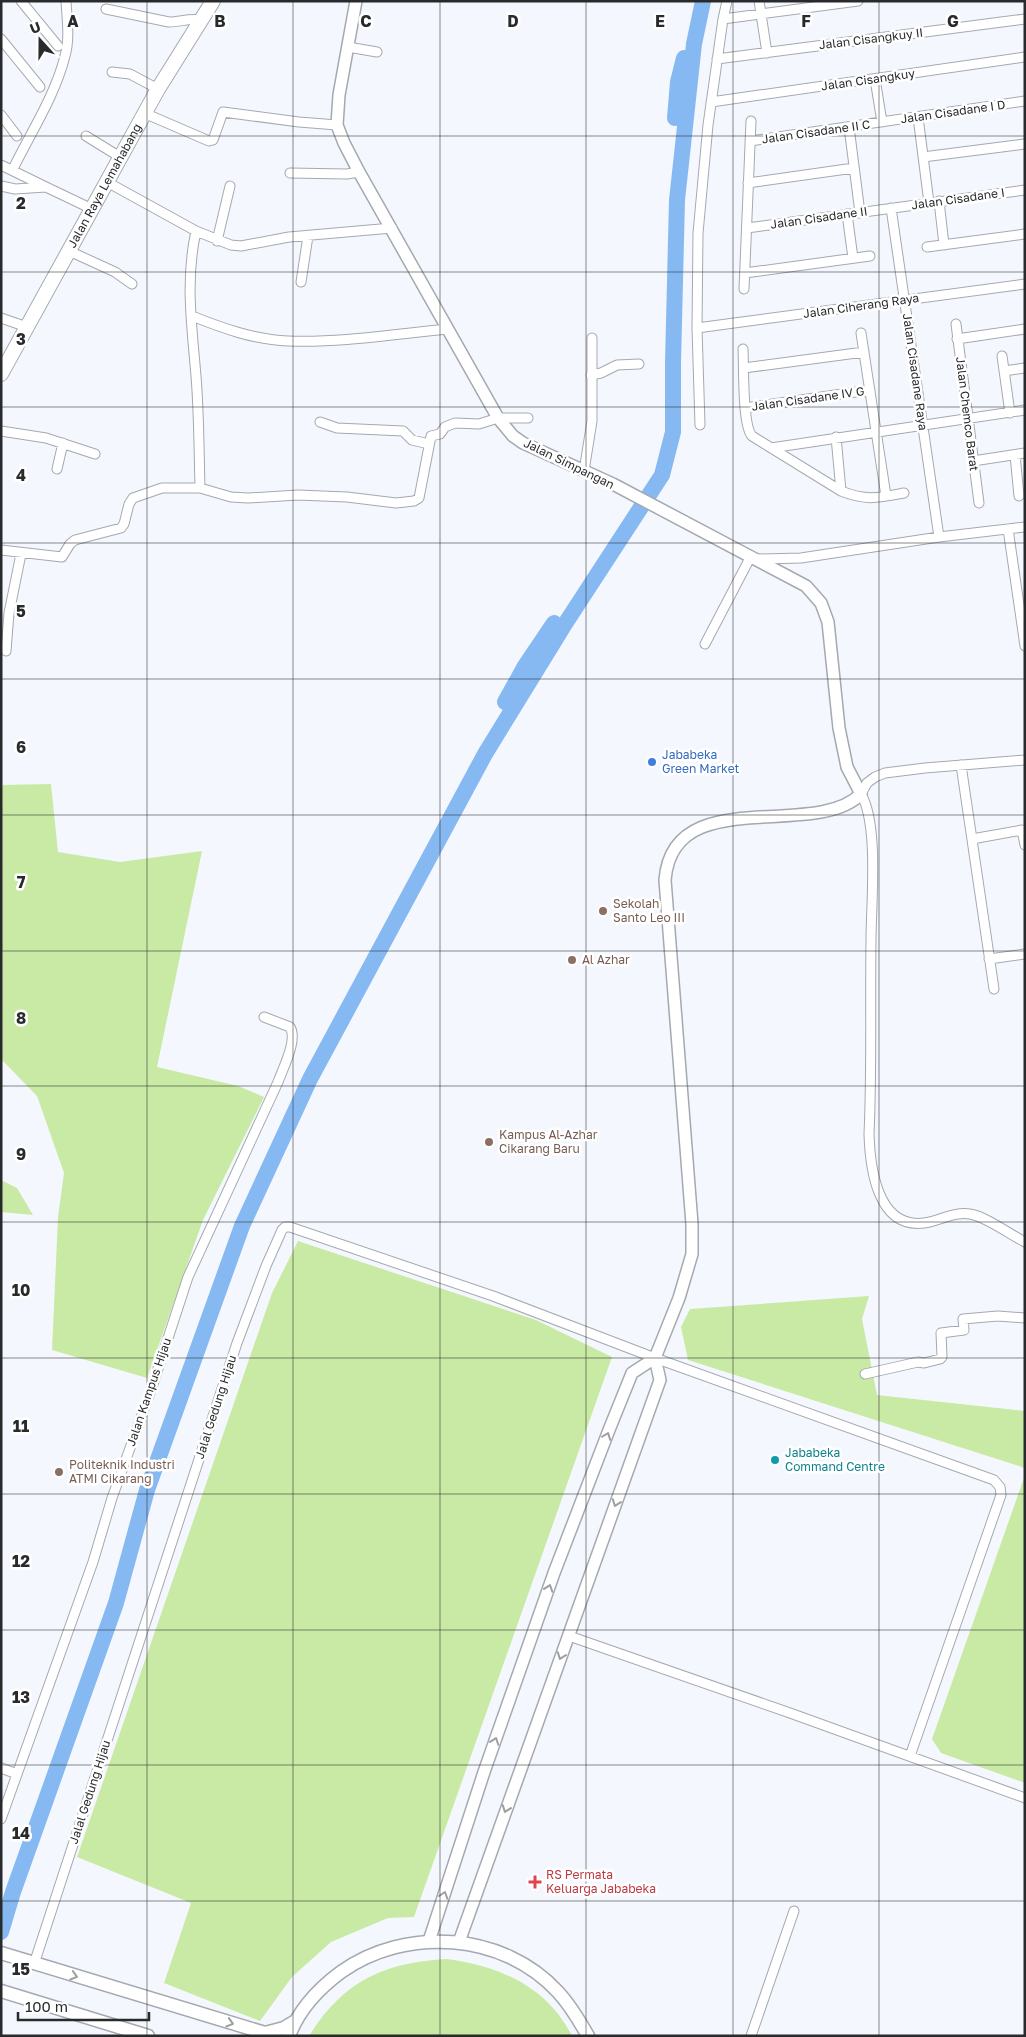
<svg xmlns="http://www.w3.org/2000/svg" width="1026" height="2037" viewBox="0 0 1026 2037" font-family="'Golos Text',sans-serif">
<rect width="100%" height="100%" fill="#f4f8fe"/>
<path fill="#c9eaa4" d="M51,784L58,852L120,862L202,851L157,1067L238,1086L264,1097L203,1220L147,1378L52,1350L58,1217L64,1173L37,1096L1,1059V785Z
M1,1180L17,1188L33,1215L1,1212Z
M298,1241L536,1320L612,1357L414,1917L388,1918L331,1942L292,1977L260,2021L164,1983L191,1903L77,1857L272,1293Z
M869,1296L862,1319L877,1395L1025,1411V1468L688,1360L681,1327L690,1309Z
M1025,1475V1783L941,1753L932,1739Z
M447,1959C499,1966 547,1986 572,2036H309C343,1981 385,1962 447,1959Z"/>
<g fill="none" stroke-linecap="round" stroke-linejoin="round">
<path stroke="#86b9f2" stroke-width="16" d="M675,118L678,82L684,58
M505,702L525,666L554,623
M1,1932L13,1892L116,1603L147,1490L242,1226L310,1079L485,754L563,627L662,475L673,432V363L677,200L694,44L703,1"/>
<defs>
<path id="minor" d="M21,1L58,46
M759,1L767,53
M106,9L169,22C180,22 189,18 200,20
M723,19L858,1
M1,39L40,87
M348,47L377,52
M717,59L1025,19
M112,72L130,74L158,89
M875,79L882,122
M711,102L1025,57
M144,113L209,141L213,140L223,112L299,122L337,125
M1,115L17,136
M918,117L929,203
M849,127L860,213
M86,136L120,157
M750,141L1025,101
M923,157L1025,144
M1,165L46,187L15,189L1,186
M13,169C31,132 55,96 65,56C70,39 67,19 66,1
M290,173L347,174L359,172
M107,182L196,231L231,245L241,246L289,237L392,228
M748,183L854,168
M46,187L92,209
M939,201L944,245
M891,208L939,537
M847,214L853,258
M747,228L1025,190
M196,231C185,281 192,327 196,376C199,413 199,451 200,488
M217,241L230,186
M927,247L1025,234
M69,251L115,272L132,284
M745,273L870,256
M301,282L308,236
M744,289L751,121
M192,316C222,328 255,340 288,341C341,343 395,334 448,329
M1,318L27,327
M956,324L979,503
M697,328L1025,284
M861,333L886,496
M957,339L1025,329
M743,349C744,366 742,425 752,436L841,491C866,501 878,498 904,493
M1002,356L1010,413
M744,368L864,352
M1004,371L1025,368
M591,375L601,373L617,365L639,364
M745,408L870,390
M320,422L337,428L403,431L412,440L429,444
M700,425L697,328L698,233L708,125L723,19L727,1
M1,431L46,438L95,454
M836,437L841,491
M771,448L1025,410
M1015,455L1019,496
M973,461L1025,453
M57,469L63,443
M584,471L592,421V338
M1008,529L1025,646
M1,550L62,557L70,544L75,540L121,528L124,524L129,504L133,498L162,488H200L231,497L248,498L298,495L347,497L396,503L414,501L419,498L431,436L440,434L445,427L455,423L479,424L498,418H528
M757,559L801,558L939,537L1025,527
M705,644L751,556
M6,651L9,613L21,554
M1025,760L925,768L885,773L875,777L867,783L861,794C879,824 871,904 871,940C870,1005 872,1069 869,1134C870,1167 877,1229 924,1223C939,1221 955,1211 970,1214C987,1217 1009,1234 1025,1242
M961,765L994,989
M972,839L1022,830L1025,845
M989,959L1025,954
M865,1374L918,1362L924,1363L940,1359L942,1357L941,1333L964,1330L963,1319L998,1316L1025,1318
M569,1636L790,1713L1025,1798
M1,1768L17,1774
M1,1819L93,1562L112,1498L152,1387L188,1277L278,1082C283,1068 298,1040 290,1027L264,1017
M34,1964L237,1343L266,1266L282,1230L285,1227H290L493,1296L655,1358L994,1480L1000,1487L1001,1495L910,1756
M751,2036L794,1911"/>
<path id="tertiary" d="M356,1L339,95L337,125L344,143L359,172L498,418L513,436L523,443L613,484L806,586L821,603L828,622L839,728L847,767L861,794C814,841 673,782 665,880L692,1224V1254L679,1298L655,1358L632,1373L609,1430L554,1573L484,1772L429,1941
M459,1942L660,1380L655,1358"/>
<path id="secondary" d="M1,1953L265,2033L284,2028L294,2022
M1,1991L148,2036
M289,2036C299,2009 318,1989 341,1972C406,1926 503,1932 558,1992C570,2005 579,2020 588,2036"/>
<g id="primary">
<path id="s1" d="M1,374L158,89L213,1"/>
</g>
</defs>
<use href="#minor" stroke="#a4a9b0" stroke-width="11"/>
<use href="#tertiary" stroke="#a4a9b0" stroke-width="14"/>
<use href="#secondary" stroke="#a4a9b0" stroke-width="15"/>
<use href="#primary" stroke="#a4a9b0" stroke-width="16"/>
<use href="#minor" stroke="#fff" stroke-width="9"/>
<use href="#tertiary" stroke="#fff" stroke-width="11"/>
<use href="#secondary" stroke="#fff" stroke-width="12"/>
<use href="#primary" stroke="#fff" stroke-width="14"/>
</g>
<defs><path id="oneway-chevron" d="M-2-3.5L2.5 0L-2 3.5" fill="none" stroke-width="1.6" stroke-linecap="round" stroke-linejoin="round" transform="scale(1.25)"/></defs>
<g stroke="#9e9fa0">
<use href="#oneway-chevron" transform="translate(607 1436) rotate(-69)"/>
<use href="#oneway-chevron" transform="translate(616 1503) rotate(110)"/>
<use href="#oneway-chevron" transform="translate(549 1588) rotate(-71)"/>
<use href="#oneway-chevron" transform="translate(561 1656) rotate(110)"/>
<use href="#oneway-chevron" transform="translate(495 1741) rotate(-71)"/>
<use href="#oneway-chevron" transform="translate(506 1809) rotate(110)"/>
<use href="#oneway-chevron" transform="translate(444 1895) rotate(-72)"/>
<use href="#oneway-chevron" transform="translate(74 1976) rotate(17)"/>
<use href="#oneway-chevron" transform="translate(230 2023) rotate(17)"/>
</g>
<path fill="none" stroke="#282a2c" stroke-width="1" stroke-opacity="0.55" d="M147,1V2036M293,1V2036M440,1V2036M586,1V2036M733,1V2036M879,1V2036M1,136H1025M1,272H1025M1,407H1025M1,543H1025M1,679H1025M1,815H1025M1,951H1025M1,1086H1025M1,1222H1025M1,1358H1025M1,1494H1025M1,1630H1025M1,1765H1025M1,1901H1025"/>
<circle fill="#3f7fe0" stroke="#fff" stroke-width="2" cx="652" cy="762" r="5"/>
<g fill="#8d6e63" stroke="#fff" stroke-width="2">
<circle cx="603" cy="911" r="5"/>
<circle cx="572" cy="960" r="5"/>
<circle cx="489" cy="1142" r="5"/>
<circle cx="59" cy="1472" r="5"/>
</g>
<circle fill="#0f9aa8" stroke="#fff" stroke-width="2" cx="775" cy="1460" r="5"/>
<path fill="#e0444e" stroke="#fff" stroke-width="2" d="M532.5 1874.5h5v5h5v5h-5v5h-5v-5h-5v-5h5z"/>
<g text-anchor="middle" stroke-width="5" stroke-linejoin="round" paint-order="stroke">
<g font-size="12" fill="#282a2c" stroke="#fff">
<text transform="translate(871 39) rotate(-7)" y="4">Jalan Cisangkuy II</text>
<text transform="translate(868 80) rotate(-8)" y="4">Jalan Cisangkuy</text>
<text transform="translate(953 112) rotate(-8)" y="4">Jalan Cisadane I D</text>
<text transform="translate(816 132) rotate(-8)" y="4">Jalan Cisadane II C</text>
<text dy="4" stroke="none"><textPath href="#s1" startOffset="215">Jalan Raya Lemahabang</textPath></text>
<text transform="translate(958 199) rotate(-8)" y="4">Jalan Cisadane I</text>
<text transform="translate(819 218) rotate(-8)" y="4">Jalan Cisadane II</text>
<text transform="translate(861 306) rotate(-8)" y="4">Jalan Ciherang Raya</text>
<text transform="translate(915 372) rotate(82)" y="4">Jalan Cisadane Raya</text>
<text transform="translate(808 399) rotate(-8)" y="4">Jalan Cisadane IV G</text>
<text transform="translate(967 414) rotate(83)" y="4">Jalan Chemco Barat</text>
<text transform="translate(569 464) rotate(26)" y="4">Jalan Simpangan</text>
<text transform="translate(149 1392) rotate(-71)" y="4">Jalan Kampus Hijau</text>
<text transform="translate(216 1407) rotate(-72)" y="4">Jalal Gedung Hijau</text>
<text transform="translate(90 1792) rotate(-72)" y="4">Jalal Gedung Hijau</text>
</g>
<g font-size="12" fill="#366cbe" stroke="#fff" text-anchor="start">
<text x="662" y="759">Jababeka<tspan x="662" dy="14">Green Market</tspan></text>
</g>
<g font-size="12" fill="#785e54" stroke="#fff" text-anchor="start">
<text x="613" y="908">Sekolah<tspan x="613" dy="14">Santo Leo III</tspan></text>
<text x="582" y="964">Al Azhar</text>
<text x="499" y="1139">Kampus Al-Azhar<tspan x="499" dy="14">Cikarang Baru</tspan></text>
<text x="69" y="1469">Politeknik Industri<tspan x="69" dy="14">ATMI Cikarang</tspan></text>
</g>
<g font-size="12" fill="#0d838f" stroke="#fff" text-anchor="start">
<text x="785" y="1457">Jababeka<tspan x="785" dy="14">Command Centre</tspan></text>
</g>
<g font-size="12" fill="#be3a42" stroke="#fff" text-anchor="start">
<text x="546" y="1879">RS Permata<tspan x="546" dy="14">Keluarga Jababeka</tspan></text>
</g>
</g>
<g font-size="16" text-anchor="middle" font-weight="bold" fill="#282a2c" stroke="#fff" stroke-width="5" stroke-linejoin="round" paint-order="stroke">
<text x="73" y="27">A</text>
<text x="220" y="27">B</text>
<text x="366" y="27">C</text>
<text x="513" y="27">D</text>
<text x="660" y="27">E</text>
<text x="806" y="27">F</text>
<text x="953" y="27">G</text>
<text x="21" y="209">2</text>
<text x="21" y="345">3</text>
<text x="21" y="481">4</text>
<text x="21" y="617">5</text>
<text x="21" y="753">6</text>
<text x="21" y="888">7</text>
<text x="21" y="1024">8</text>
<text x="21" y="1160">9</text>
<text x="21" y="1296">10</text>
<text x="21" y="1432">11</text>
<text x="21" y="1567">12</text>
<text x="21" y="1703">13</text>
<text x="21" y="1839">14</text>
<text x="21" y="1975">15</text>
</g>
<rect width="1026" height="2037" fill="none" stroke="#282a2c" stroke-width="5"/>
<g transform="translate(40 40) rotate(339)" stroke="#ffffff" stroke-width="4" paint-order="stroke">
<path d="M0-4L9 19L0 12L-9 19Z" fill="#282a2c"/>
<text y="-8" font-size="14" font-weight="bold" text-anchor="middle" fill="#282a2c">U</text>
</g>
<path d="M18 2012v8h131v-8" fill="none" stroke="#282a2c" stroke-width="2.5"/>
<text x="25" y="2012" font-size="15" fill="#282a2c" stroke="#ffffff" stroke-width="4" paint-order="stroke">100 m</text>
</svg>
